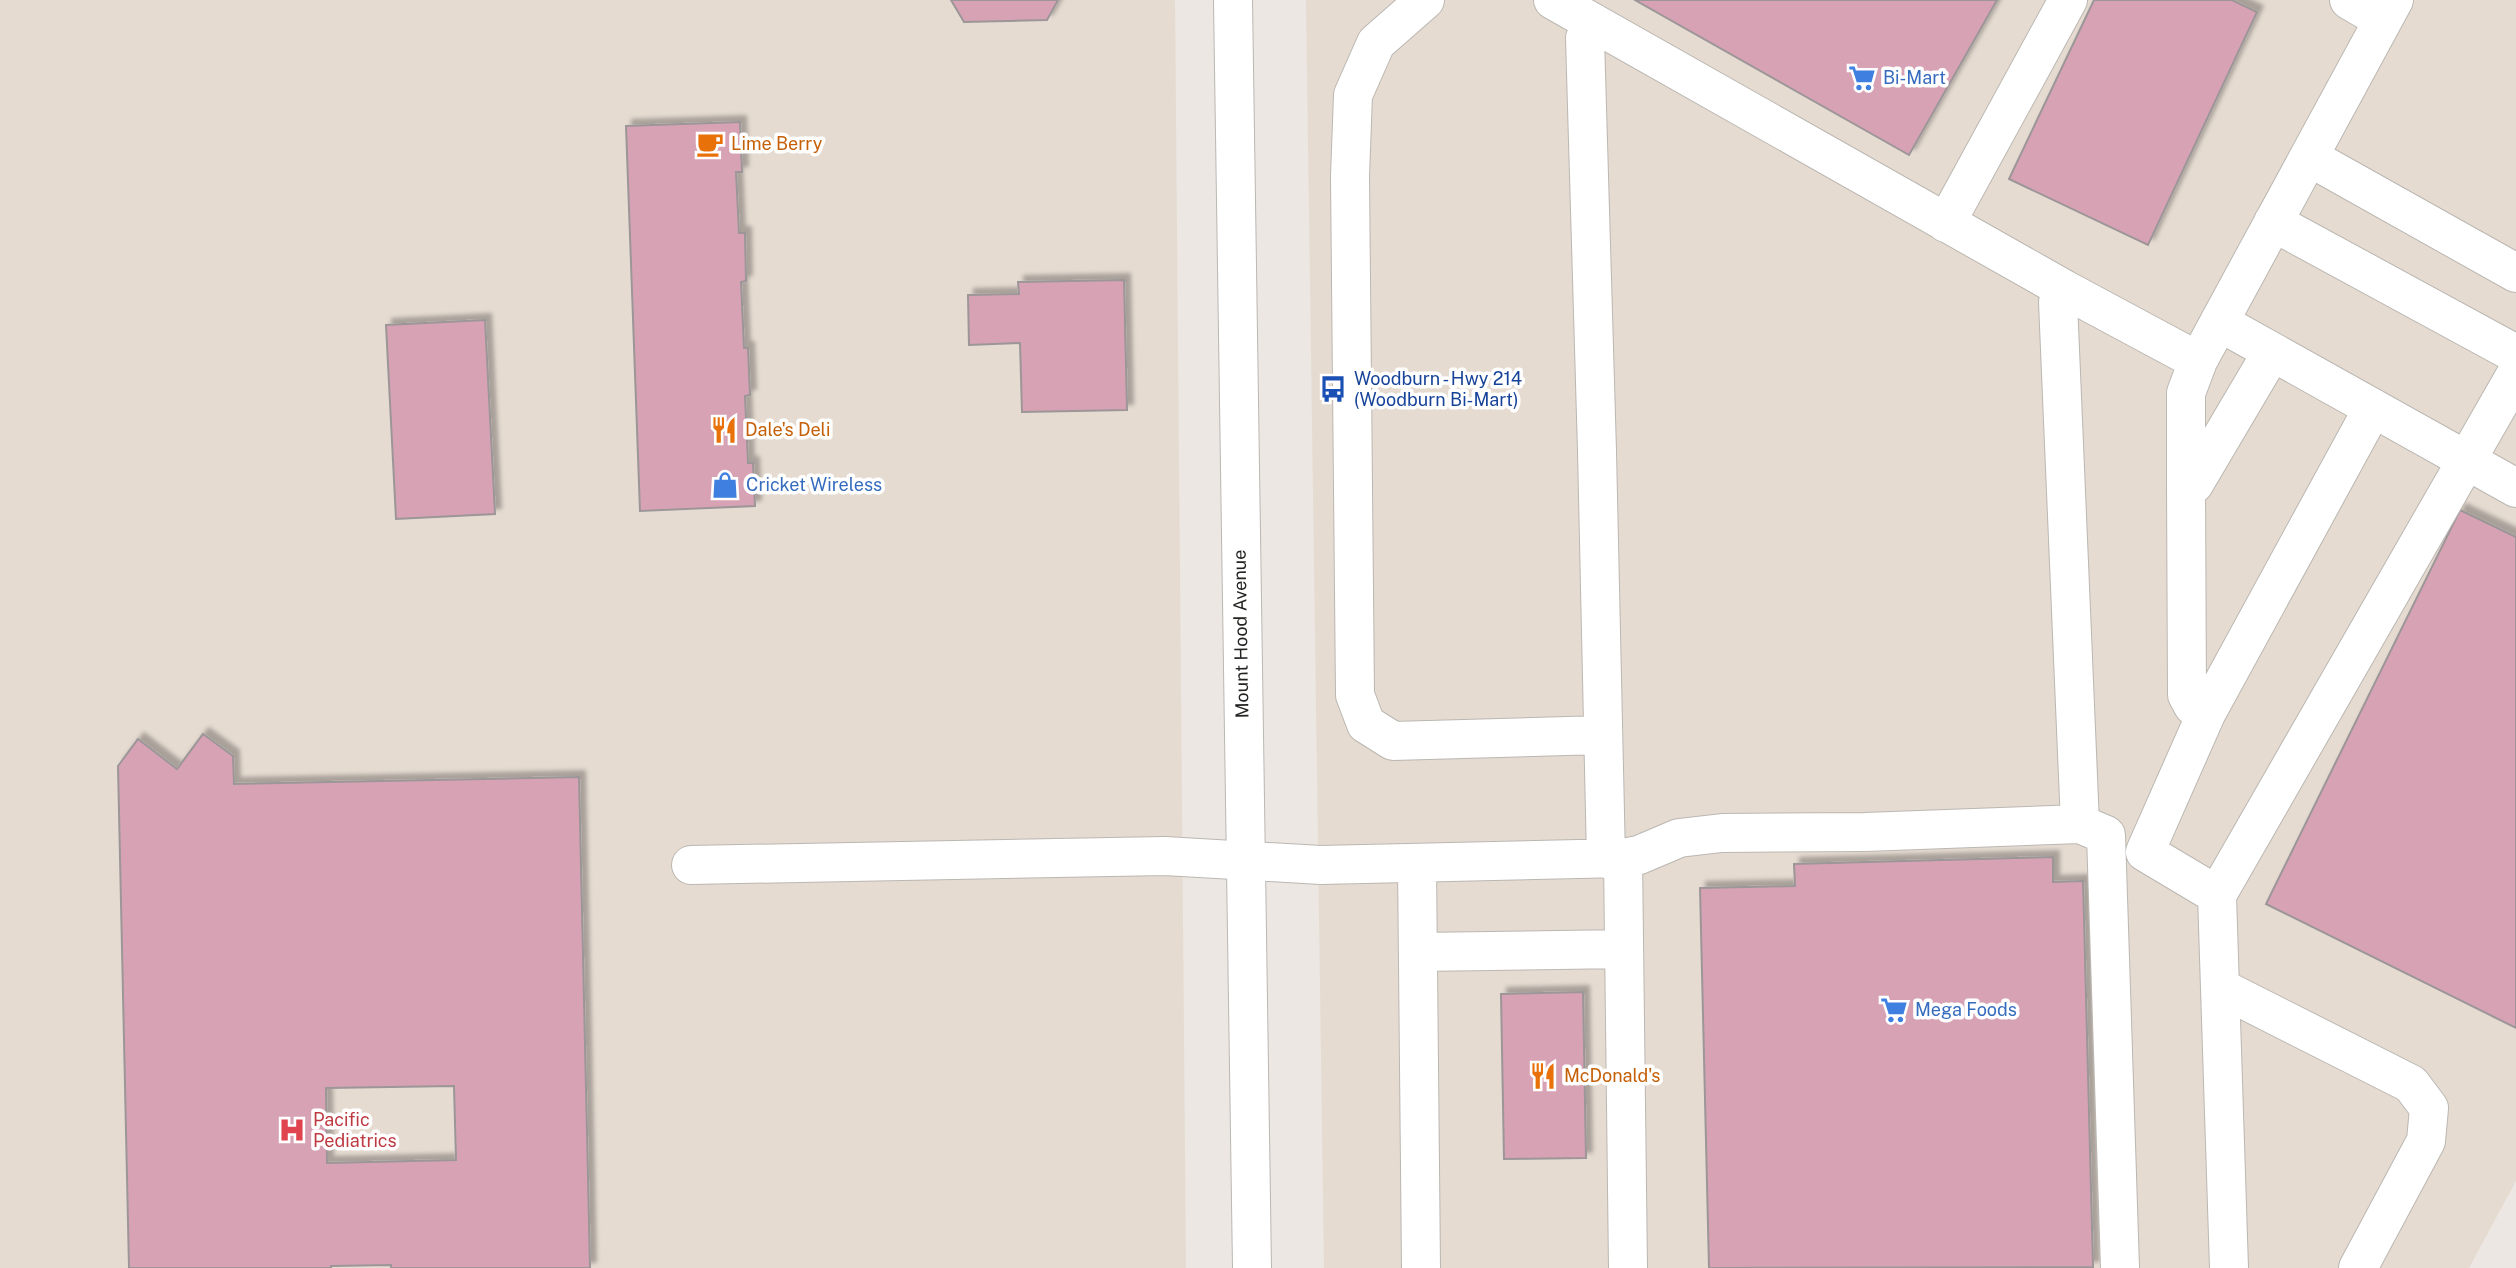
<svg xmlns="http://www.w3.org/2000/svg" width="2516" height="1268" viewBox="0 0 2516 1268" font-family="'Public Sans',sans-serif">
<defs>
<filter id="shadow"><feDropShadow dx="6" dy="-6" stdDeviation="2" flood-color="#0004"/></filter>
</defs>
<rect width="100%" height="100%" fill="#ece7e2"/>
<path fill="#e5dbd1" d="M0,0H1175L1186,1268H0Z
M1306,0H2516V1181L2469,1268H1324Z"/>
<path fill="#d8a2b5" stroke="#9c9698" stroke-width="2" fill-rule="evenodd" filter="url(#shadow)" d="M951,0H1058L1047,20L964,22Z
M1635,0H1997L1909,155Z
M2094,0H2232L2257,12L2148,245L2009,179Z
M740,122L742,172H736L739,233H745L746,281L741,282L744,348H748L750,395L745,396L748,463H753L755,506L640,511L626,126Z
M1124,280L1127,410L1022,412L1020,343L969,345L968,295L1019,294L1018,282Z
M485,320L495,514L396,519L386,325Z
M2460,510L2516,537V1028L2266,904Z
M203,734L233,756L234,784L579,777L590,1268H391V1265L331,1266V1268H129L118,766L138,739L177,769ZM454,1086L456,1160L327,1163L326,1088Z
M2053,857V882L2083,881L2093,1267L1709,1268L1700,888L1795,886L1794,864Z
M1583,992L1586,1158L1504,1159L1501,994Z"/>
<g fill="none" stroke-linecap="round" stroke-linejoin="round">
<defs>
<path id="minor" d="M1425,0L1376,43L1353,95L1350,176L1355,695L1366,724L1393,741L1602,735
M2349,0L2383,20
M1592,24L1585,38L1597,451L1606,859
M2309,157L2516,273
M2273,222L2516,354
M1946,223L2068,0
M2064,289L2198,361L2394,0
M2219,322L2516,488
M2186,485V393L2198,361
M2206,714L2193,706L2187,695L2186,485L2194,484L2272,352
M2080,824L2106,835L2120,1268
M1623,858L1628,1268
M1417,863L1421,1268
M691,865L1165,856L1321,865L1623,858L1639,855L1679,838L1722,833L1865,832L2080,824L2058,302L2064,289L1553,0
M2217,895L2516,374
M1418,952L1624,949
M2221,988L2411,1084L2429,1108L2426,1141L2358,1268
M2229,1268L2217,895L2145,852L2206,714L2373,408"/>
<path id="major" d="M1233,0L1252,1268"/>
</defs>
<use href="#minor" stroke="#bbb7b2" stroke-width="40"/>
<use href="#major" stroke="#bbb7b2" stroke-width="40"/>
<use href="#minor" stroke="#fff" stroke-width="38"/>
<use href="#major" stroke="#fff" stroke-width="38"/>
</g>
<defs>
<symbol id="supermarket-bare" viewBox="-9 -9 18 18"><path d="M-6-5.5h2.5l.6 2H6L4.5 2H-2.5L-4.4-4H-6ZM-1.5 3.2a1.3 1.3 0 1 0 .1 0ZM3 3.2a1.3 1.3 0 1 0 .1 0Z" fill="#3f7fe0" stroke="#fff" stroke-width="2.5" paint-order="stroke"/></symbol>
<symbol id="cafe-bare" viewBox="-9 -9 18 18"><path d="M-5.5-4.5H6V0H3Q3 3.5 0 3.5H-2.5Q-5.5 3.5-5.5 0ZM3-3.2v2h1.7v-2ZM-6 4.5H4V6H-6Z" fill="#e8710a" stroke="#fff" stroke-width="2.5" paint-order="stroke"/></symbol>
<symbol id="bus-bare" viewBox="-9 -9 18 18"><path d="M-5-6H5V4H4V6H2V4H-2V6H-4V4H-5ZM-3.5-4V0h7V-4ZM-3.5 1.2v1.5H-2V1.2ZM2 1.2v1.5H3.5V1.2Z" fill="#1a4fb4" stroke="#fff" stroke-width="2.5" paint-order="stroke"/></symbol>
<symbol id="restaurant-bare" viewBox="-9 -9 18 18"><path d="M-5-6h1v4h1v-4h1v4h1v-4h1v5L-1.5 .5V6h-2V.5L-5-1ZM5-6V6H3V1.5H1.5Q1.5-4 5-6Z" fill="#e8710a" stroke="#fff" stroke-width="2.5" paint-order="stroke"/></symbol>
<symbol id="shop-bare" viewBox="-9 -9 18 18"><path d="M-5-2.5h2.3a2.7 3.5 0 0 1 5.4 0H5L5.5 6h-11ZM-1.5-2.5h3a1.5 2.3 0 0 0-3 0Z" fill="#3f7fe0" stroke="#fff" stroke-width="2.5" paint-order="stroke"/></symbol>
<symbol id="hospital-bare" viewBox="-9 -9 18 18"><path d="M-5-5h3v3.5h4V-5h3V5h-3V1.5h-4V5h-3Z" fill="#e0444e" stroke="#fff" stroke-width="2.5" paint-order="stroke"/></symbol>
</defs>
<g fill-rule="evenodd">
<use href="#supermarket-bare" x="1843" y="59" width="38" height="38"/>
<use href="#cafe-bare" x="691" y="125" width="38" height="38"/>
<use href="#bus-bare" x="1314" y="370" width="38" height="38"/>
<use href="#restaurant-bare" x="705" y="411" width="38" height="38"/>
<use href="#shop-bare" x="706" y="466" width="38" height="38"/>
<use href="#supermarket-bare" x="1875" y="991" width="38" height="38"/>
<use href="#restaurant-bare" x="1524" y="1057" width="38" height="38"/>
<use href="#hospital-bare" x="273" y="1111" width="38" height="38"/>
</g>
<g text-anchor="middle" stroke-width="7" stroke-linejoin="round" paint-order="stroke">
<g font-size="18" fill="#366cbe" stroke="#fff" text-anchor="start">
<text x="1883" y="84">Bi-Mart</text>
<text x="746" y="491">Cricket Wireless</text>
<text x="1915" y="1016">Mega Foods</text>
</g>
<g font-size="18" fill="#c56008" stroke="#fff" text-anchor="start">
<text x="731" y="150">Lime Berry</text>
<text x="745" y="436">Dale's Deli</text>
<text x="1564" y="1082">McDonald's</text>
</g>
<g font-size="18" fill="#164399" stroke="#fff" text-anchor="start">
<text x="1354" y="385">Woodburn - Hwy 214<tspan x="1354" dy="21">(Woodburn Bi-Mart)</tspan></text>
</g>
<g font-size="18" fill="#242321" stroke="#fff">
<text transform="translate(1241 634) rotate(-91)" y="6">Mount Hood Avenue</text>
</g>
<g font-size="18" fill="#be3a42" stroke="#fff" text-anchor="start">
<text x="313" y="1126">Pacific<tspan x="313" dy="21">Pediatrics</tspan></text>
</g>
</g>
</svg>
